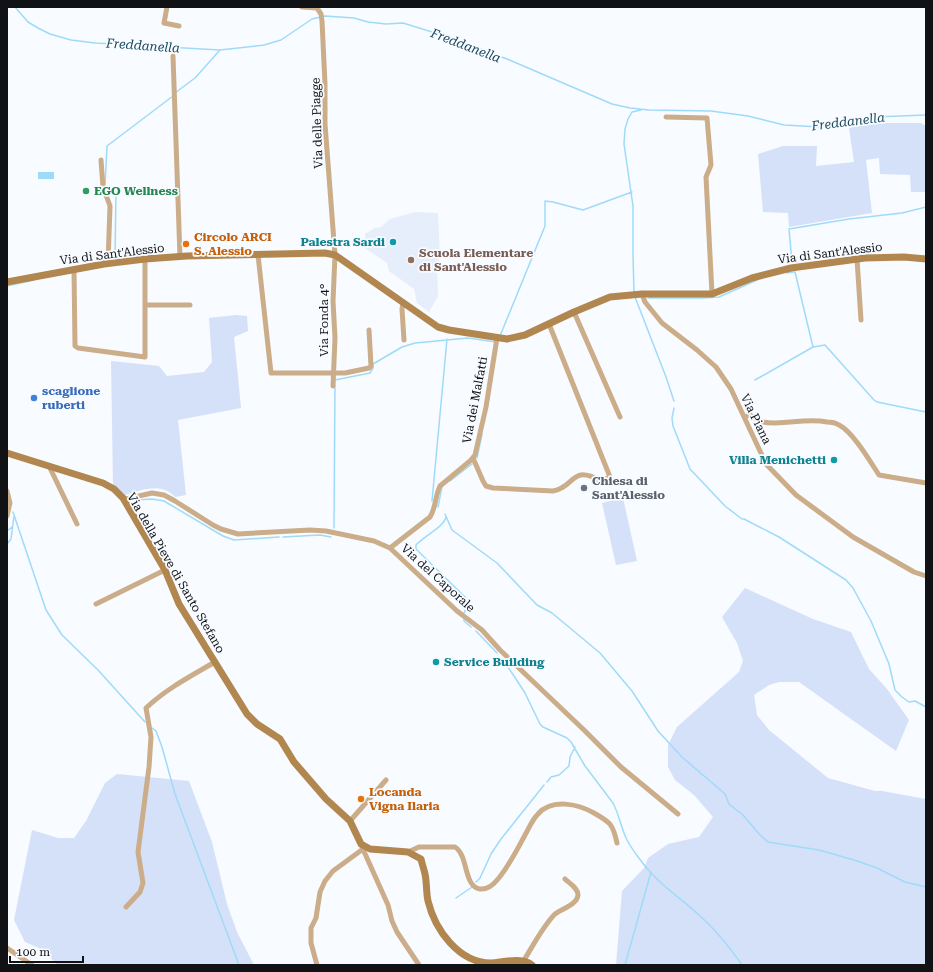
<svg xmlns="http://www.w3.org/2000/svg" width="933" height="972" viewBox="0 0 933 972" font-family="'Roboto Serif',serif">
<rect width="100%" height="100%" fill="#f8fbff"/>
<path fill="#e6eefc" d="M415,212L438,213L440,256L437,267L438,296L429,312L417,303L414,289L389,271L387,263L365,248V234L375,228L381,227L390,219Z"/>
<path fill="#d4e1f9" d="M877,123H921L926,126V192H911L910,175L880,174L879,158L866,160L872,213L789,227L788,213L763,212L758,154L783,146H817L816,166L854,162L849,128Z
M236,315L247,316L248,331L234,337L241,408L178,420L186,495L175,497C161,482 142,490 125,495L113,485L111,361L159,366L167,376L204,372L212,362L209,318Z
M623,498L637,561L616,565L602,503Z
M745,588L813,619L851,632L869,669L887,689L909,720L896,751L799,682H779L769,685L754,695L757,715L769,730L828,778L875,791H882L926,799V965H616L622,891L644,868L648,858L668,844L699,837L713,817L694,795L675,780L668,767V745L677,727L739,672L743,661L737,643L722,617Z
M117,774L189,781L212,842L227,904L237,932L254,965H57L44,950L25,942L14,920L32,830L58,838H74L86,821L105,783Z"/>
<path fill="#9fdbf8" d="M38,172H54V179H38Z"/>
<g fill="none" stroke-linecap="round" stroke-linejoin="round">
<path stroke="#9fdbf8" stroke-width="1.5" d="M15,7L28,22L38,28L50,34L71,40L95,43L220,50L264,45L281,40L312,19L325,16L354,18L368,22L386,24L403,23L448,37L507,59L612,104L630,108L649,110L711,111L748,116L784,125L820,127L873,117L926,115
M175,93L195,78L220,50
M115,259L116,191L107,189L105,186L107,146L173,96
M792,262L789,229L849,219L902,213L926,207
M793,272H795L813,347
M787,273L793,272
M7,286L34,280
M634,292L633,256V206L624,144L625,129L628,119L632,112L641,110
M635,297L666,377L674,401
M648,298H703L719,297L757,280
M500,336L545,226V201L553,202L583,210L632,192
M335,380L370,373L373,368V364L402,347L415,343L468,338L496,342
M755,380L813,347L825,345L874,400L877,402L926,412
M674,408L672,418L673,426L690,469L725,506L742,519H744L779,537L846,580L853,588L871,621L889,664L895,690L902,697L909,702L915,701L926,707
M477,458L482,434
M450,481L472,464
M136,500L152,499L164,501L223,536L234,540L279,537
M432,501L447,339
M438,507L442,487
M13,512L46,610L62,635L98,670L145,722
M445,514L452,530L497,563L537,605L552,613L600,653L632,691L658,731L682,757L725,794L729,804L743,815L760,835L768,842L819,850L854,860L877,868L905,882L926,887
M446,517C444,527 424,536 416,545V549L465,597L467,606L464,613
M334,528L335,386
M7,531L12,527
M283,537L320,535L331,537
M7,544L11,539L14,516
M464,618V621L471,627
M476,631L497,653
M503,660L514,676L525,693L540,724L543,727L567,738L571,742L585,766L613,803C619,814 621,828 627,840C633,851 645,867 654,876C668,891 686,902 700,916C716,930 730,948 742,965
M152,728L156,731L162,747L175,794L239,965
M547,782L551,777L559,775L569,766L570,757L575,747
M476,882L480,878L491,854L501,839L544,785
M456,898L472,887
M625,965L651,872"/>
<path stroke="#cbad89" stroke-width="5" d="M167,7L164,23L179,26
M302,7L317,8L321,14L322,21L325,84V124L335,255L333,301L335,338L333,386
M173,56L180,257
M666,117L707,118L711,165L706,177L712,294
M101,160L103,187L110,206L108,263
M258,255L271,373H345L369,368L371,366L369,330
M857,259L861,320
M74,269L75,346L78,348L145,357V259
M642,294L645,302L662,323L697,350L716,367L731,389L766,464L796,495L853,537L914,572L926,576
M403,303L402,309L404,340
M145,305H190
M574,312L620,417
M744,417L750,415C754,418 758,421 763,422C784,426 805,417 827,422C831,422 836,423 839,425C853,432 870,461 879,475L926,483
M473,458L483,481L486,486L493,488L553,491C576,487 570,464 601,481L610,477L549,324
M49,466L77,524
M7,491L10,503L7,516
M123,498L126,499L152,493L164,495L175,501L213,525L221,529L238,534L310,530L326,531L374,541L390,548L457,611L482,630L500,650L584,730L621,767L678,814
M390,548L430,517C436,508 435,496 440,486L470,461L475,455L486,407L497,338
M96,604L165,570
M350,821L386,780
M362,847L388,905L392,921L397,932L419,965
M408,852L419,847H455C469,856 463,886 480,889C488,890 494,884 498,879C509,866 517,850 525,835C529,828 532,820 538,814C552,798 578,804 594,813C610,822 613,824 617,843
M126,907L140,892L143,883L138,852L149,767L151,737L146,708C166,689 191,676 215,662
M7,948L32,965
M524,960C533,946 543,926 555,914C561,909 577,905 578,895C578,888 569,883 565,879
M317,965L311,943V928L316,918L320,892L325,881L333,871L363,849"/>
<path stroke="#b2874f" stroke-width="7" d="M7,282L104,264L145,259L187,256L325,253L335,255L438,327L449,330L507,339L525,335L574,312L610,297L642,294H712L752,278L791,268L865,258L904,257L926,259
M7,453L103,483L114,489L123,498L165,570L179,604L247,714L257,724L280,739L294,762L326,799L350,821L361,844L370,849L408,852L421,859C422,864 424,869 425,874C427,883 426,892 428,901C435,930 459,963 491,963C504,962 522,957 532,965"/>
</g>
<circle fill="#2e9e5b" stroke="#f8fbff" stroke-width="1.5" cx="86" cy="191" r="4"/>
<g fill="#0f9aa8" stroke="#f8fbff" stroke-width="1.5">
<circle cx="393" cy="242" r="4"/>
<circle cx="834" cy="460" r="4"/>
<circle cx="436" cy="662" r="4"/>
</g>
<g fill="#e8710a" stroke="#f8fbff" stroke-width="1.5">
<circle cx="186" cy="244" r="4"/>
<circle cx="361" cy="799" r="4"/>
</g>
<circle fill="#8d6e63" stroke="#f8fbff" stroke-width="1.5" cx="411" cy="260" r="4"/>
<circle fill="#3f7fe0" stroke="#f8fbff" stroke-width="1.5" cx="34" cy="398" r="4"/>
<circle fill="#6b7280" stroke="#f8fbff" stroke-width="1.5" cx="584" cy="488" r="4"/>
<g text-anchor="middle" stroke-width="3.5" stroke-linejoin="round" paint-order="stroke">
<g font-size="12" fill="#101216" stroke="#f8fbff">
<text transform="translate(317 123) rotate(-92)" y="4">Via delle Piagge</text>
<text transform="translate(830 253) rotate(-7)" y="4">Via di Sant'Alessio</text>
<text transform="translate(112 254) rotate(-7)" y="4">Via di Sant'Alessio</text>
<text transform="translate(324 320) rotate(-90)" y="4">Via Fonda 4°</text>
<text transform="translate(475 400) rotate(-79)" y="4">Via dei Malfatti</text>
<text transform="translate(756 419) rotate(64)" y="4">Via Piana</text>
<text transform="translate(176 573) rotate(60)" y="4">Via della Pieve di Santo Stefano</text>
<text transform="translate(438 578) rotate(42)" y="4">Via del Caporale</text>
</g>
<g font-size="12" font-weight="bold" fill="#27864d" stroke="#f8fbff" text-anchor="start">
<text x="94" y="195">EGO Wellness</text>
</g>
<g font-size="12" font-weight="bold" fill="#c56008" stroke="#f8fbff" text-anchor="start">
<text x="194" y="241">Circolo ARCI<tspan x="194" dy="14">S. Alessio</tspan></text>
<text x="369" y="796">Locanda<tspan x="369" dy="14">Vigna Ilaria</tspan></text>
</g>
<g font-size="12" font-weight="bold" fill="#0d838f" stroke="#f8fbff" text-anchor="end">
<text x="385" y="246">Palestra Sardi</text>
<text x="826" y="464">Villa Menichetti</text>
<text x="444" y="666" text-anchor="start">Service Building</text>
</g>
<g font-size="12" font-weight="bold" fill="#785e54" stroke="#f8fbff" text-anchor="start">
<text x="419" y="257">Scuola Elementare<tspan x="419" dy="14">di Sant'Alessio</tspan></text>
</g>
<g font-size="12" font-weight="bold" fill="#366cbe" stroke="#f8fbff" text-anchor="start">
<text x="42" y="395">scaglione<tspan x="42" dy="14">ruberti</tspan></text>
</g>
<g font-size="12" font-weight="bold" fill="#5b616d" stroke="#f8fbff" text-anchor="start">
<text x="592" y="485">Chiesa di<tspan x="592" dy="14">Sant'Alessio</tspan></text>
</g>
<g font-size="13" font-style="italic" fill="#17475c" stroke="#f8fbff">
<text transform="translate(143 45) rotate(4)" y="5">Freddanella</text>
<text transform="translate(466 45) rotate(21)" y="5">Freddanella</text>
<text transform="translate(848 121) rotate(-7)" y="5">Freddanella</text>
</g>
</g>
<rect width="933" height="972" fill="none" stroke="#101216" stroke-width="16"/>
<path d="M10 956v6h73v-6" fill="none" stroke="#101216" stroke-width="2"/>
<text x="16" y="956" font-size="12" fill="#101216" stroke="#f8fbff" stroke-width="3" paint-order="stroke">100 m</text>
</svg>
